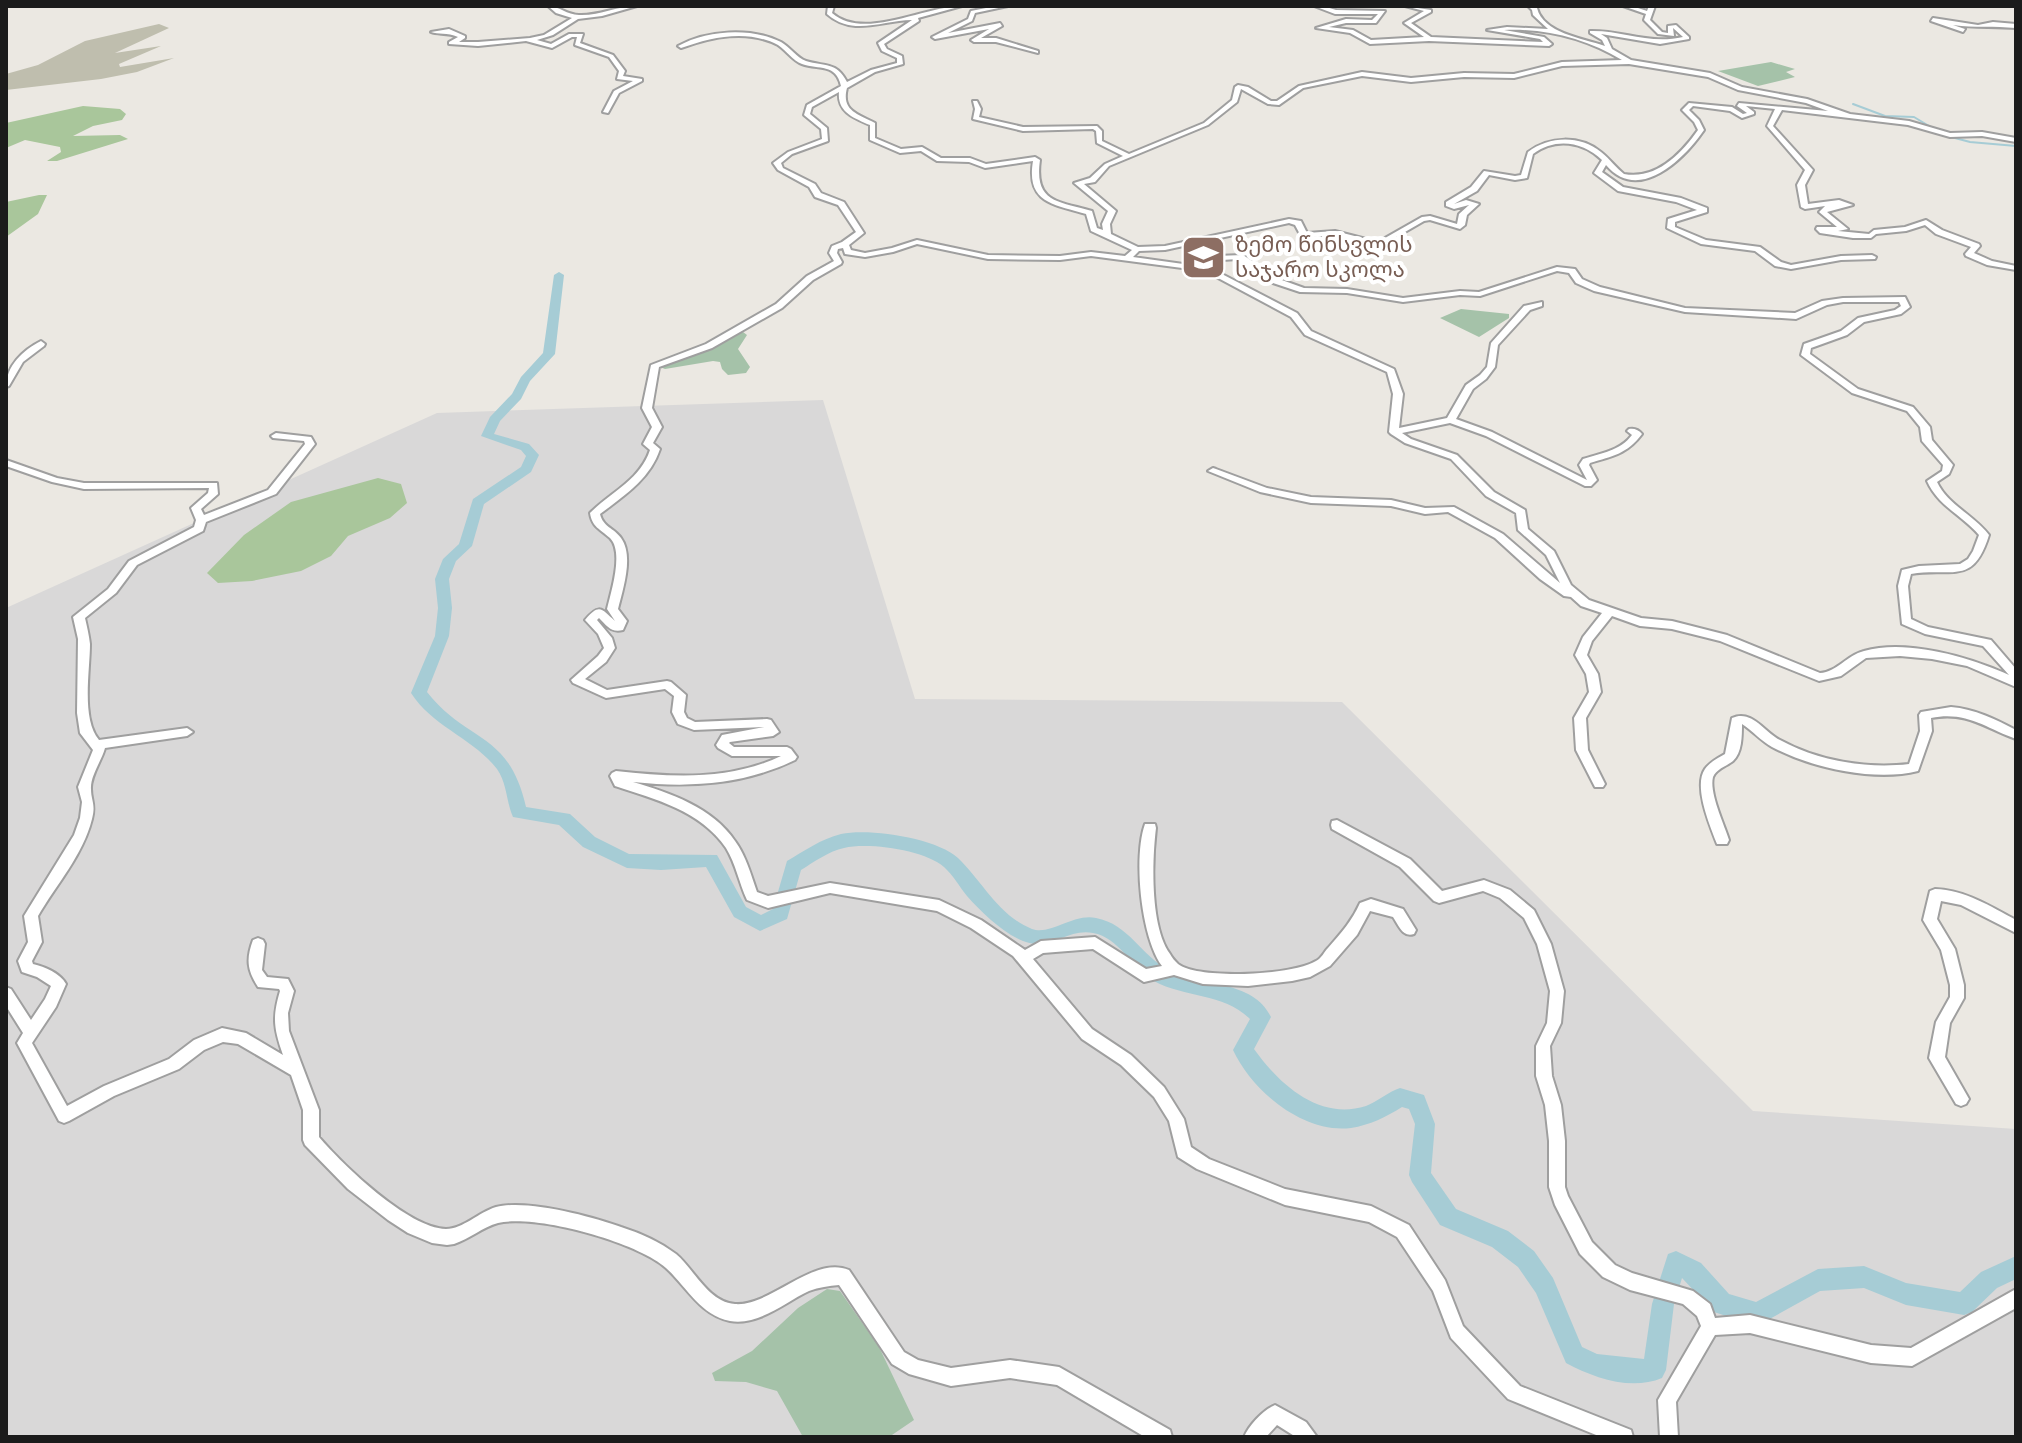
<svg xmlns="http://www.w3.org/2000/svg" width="2022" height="1443" viewBox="0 0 2022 1443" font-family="Raleway,'Noto Sans Georgian',sans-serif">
<rect width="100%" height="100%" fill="#ebe8e2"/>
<path fill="#d9d8d8" d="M823,400L915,699L1342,702L1753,1111L2016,1129V1437H6V608L437,413Z"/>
<path fill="#bfbeae" d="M159,24L169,28L115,53L161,46L119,64L120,67L174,58L137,72L101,79L6,90V74L38,65L85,41Z"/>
<path fill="#a9c69b" d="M83,106L120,109L126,114L122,120L93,126L73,136L120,135L128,139L57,161H47L61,152L60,147L25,140L6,148V123Z
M39,195H47L38,214L6,237V202Z
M378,478L401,484L407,503L390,518L348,536L331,556L301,571L252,581L218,583L207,573L244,535L291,502Z"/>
<path fill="#a5c2a9" d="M1771,62L1795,69L1786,72L1795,77L1758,86L1718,71Z
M1461,309L1509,314V318L1479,337L1440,318Z
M743,332L747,335L738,349L750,367L746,373L728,375L722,369L720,362L713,361L665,369L660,367L662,364L711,349Z
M827,1289L840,1291L879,1347L914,1420L889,1437H803L777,1391L746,1382L715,1381L712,1373L752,1351L798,1308Z"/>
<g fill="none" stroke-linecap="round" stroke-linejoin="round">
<path stroke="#a6ccd5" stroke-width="2" d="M1853,104L1885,116L1914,117L1934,129
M1940,134L1970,142L2016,146"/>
<path fill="#a6ccd5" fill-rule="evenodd" d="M559,272L564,275L555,354L530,381L521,399L500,421L494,434L529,444L539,455L531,472L484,504L472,546L456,561L449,579L452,608L449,636L427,692C467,743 509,731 526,807L570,814L595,837L629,854L717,855L746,907L761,915L773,909L787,861C804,851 821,839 841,834C870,828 936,838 958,858C982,881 999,916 1032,929C1050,936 1073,913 1096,918C1129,924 1141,956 1169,970C1200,987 1253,979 1271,1017L1254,1049C1279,1084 1319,1121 1366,1106C1378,1101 1388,1092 1400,1088L1424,1095L1435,1124L1431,1173L1456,1209L1508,1231L1534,1251L1553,1278L1582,1347L1597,1354L1644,1359L1652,1304L1668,1254L1676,1251L1701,1263L1729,1294L1756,1302L1818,1269L1864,1266L1906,1283L1960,1292L1981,1272L2016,1256V1279L1997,1288L1972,1312L1964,1315L1906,1305L1864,1288L1820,1291L1757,1326L1714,1312L1682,1278L1674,1304L1666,1370L1662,1378C1631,1391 1594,1378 1566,1363L1536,1293L1518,1267L1492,1247L1440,1225L1412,1182L1409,1175L1415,1124L1409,1109L1402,1107C1386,1117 1370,1125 1351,1128C1303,1134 1252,1091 1233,1050L1250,1019C1224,993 1185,998 1154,981C1132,969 1119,937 1093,933C1067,928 1050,952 1023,941C1003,933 981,912 967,896C959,886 953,875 944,867C925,850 869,842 844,848C829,851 814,862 801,870L787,919L760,931L734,917L706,867L661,870L627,868L583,847L559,825L513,817C506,801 507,783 497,769C473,738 433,727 411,693L435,636L438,608L435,579L443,559L459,544L473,499L521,467L526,456L521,450L481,436L490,417L512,394L521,377L543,353L554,275Z"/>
<defs>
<path id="minor" d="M548,6C559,6 567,15 579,15C599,16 617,6 637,6L602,16L578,19L553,35L537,40L551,44L569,34H583L580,43L613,55L625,71L623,76L642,79V81L619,93L608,113L603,112L614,91L633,81L617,79L619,71L609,57L575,45L577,37H572L552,48L526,41L478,46L449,44V42L458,37C447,32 438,35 431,32L449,29L465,36V38L459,42H478L530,38L544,35L572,18L556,13Z
M828,6H834L832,13C864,41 924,6 962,6L918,18L919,21L884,44L887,49L902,56L903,64L875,72L847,88C841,111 858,114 875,123V138L901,149L922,147L941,158H970L986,164L1035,157L1040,160C1034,203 1058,201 1092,211L1097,228L1103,230L1102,224L1108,211L1074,183L1090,178L1105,164L1123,156L1097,143L1096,131L1093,129L1023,131L973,119L975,109L973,101H977L981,109L979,117L1023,127L1097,126L1102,131V141L1129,154L1204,123L1232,100L1235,87L1238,85L1248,87L1271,101H1277L1299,86L1362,72L1411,78L1464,73L1514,74L1562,62L1622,60C1587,39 1546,28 1504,30L1544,37L1552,44L1549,46L1429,41L1370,44L1350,33L1316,28L1346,19L1372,20L1378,14H1335L1314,6H1323L1336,10L1385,11L1376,23H1346L1329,27L1353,30L1371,40L1424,37L1404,23L1424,11L1405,6L1431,10V12L1411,23L1431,37L1543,42L1540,39L1487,30L1507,27L1548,29L1533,15L1532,10L1528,6L1537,8C1543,33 1582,38 1605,46L1602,40L1590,33V31C1623,30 1649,45 1683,37L1673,28L1674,36L1658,34L1644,20L1646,14L1623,6H1632L1647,11L1649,6H1655L1650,20L1662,32L1668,33V26L1676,25L1689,37V39L1660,44L1601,34L1607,38L1612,49L1631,60L1710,73L1742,87L1807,99L1850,114L1909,121L1950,133L1982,132L2016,138V142L1982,136L1950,137L1908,125L1782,110L1773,126L1813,170L1805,185L1808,204L1839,200L1853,205L1827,212L1848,229L1838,231L1869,234L1874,230L1905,227L1926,220L1942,230L1979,244L1980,246L1974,253L1992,261L2016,266V270L1987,265L1966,256L1965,254L1971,247L1936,234L1925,225L1906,231L1876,234L1871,238H1853L1820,233L1816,229L1817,227H1837L1819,212L1825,206L1805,209L1801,207L1797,185L1805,170L1767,126L1775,109L1746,106L1754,112V114L1742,118L1730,111L1693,106L1689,110L1699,120L1704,130C1684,159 1639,204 1606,165L1602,172L1623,187L1681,198L1707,208V212L1675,222V227L1706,240L1760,247L1781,262L1791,265L1841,256L1872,255L1876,257L1875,259L1841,260L1791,269L1775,266L1755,251L1701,244L1667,228L1668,219L1697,210L1676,202L1618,191L1594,173L1602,160C1583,142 1556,137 1533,154L1527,178L1515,180L1489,175L1477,191L1454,204L1466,200L1479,204L1467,215L1465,225L1460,229L1430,220L1424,221L1379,247L1335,235L1302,238L1295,225L1289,223L1165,250L1139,251L1133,257L1212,268L1216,256L1243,255L1279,279L1304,288L1347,289L1403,298L1460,291L1479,292L1557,267L1575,269L1582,279L1600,287L1685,308L1795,313L1822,301L1843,298L1905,297L1910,307L1901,314L1864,322L1847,335L1811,348L1810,354L1858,389L1913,407L1930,427L1932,440L1953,465L1949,474L1937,482C1948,505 1974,515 1989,535C1973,587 1952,567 1911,574L1908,586L1911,619L1928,627L1991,640L2016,669V687L1967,666L1932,659L1900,656L1866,658L1841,676L1819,681L1720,641L1672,629L1640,626L1612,616L1592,641L1587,655L1598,674L1601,692L1586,718L1588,750L1605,784L1603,787H1595L1576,750L1574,718L1589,692L1586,674L1575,655L1583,637L1602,613L1581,606L1571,597L1564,596L1540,579L1495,538L1448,512L1425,514L1391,506L1311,503L1260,492L1208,471L1213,468L1216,469L1267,488L1311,497L1391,500L1425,508L1454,507L1503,534L1560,583L1546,555L1518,530L1516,513L1486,496L1451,459L1405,443L1391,434L1389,432L1393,394L1387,372L1305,335L1291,317L1205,271L1091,256L1060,260L988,259L917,244L893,252L865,257L845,254L843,248L838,249L837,253L842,262L841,264L813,280L782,308L712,348L659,367L652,408L662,427L653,443L660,449C650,479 624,496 600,514C603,527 614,528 621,538C634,556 623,589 618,609L627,621L623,630C611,633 607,626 599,618L597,620L612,638L615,648L606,662L585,679L607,690L667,681L671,682L686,695L684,712L687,718L695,722L767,719L771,720L779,732L773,736L730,742L729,743L734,747H787L791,749L797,757L795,760C743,785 690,788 633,782C670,793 712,807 735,841C746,856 751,875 757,892L768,896L830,883L939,900L981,920L1025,950L1041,941L1095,937L1146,969L1162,966C1141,938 1133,857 1145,824H1155L1156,828C1152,861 1150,927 1170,954C1172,958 1175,961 1178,964C1199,980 1294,975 1316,961C1322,958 1324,952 1328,948C1341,933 1352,921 1360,903L1371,899L1403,909L1416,930L1414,934C1403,938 1399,926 1393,917L1370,911L1357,935L1330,966L1310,977L1292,981L1248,986L1203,984L1174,975L1144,982L1093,949L1043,953L1033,959L1092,1029L1131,1055L1164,1087L1184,1119L1191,1147L1209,1159L1285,1189L1371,1206L1409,1225L1445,1280L1463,1326L1520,1386L1631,1430L1633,1437H1601L1508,1399L1451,1338L1433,1291L1397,1237L1369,1222L1285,1205L1197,1169L1178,1157L1169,1121L1154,1097L1121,1065L1082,1039L1013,956L971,928L937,911L830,893L768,908L747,900C739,883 736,864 726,848C701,811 655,799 615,786L610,776L612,773L616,771C672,777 729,781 781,756H732L718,748L716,745L722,735L764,727L694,730L678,724L672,712L674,696L665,689L606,698L573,683L571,680L598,656L604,648L598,634L585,620C600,602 602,610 615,621L607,609C611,592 624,552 610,538C600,529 592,527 590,513C611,492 640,480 650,450L643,444L652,427L642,408L651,365L706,344L776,304L807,276L834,261L829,253L832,246L842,242L856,232L838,205L815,197L809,187L778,170L773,163L788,152L822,139L821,129L804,115L807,105L841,86C836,63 819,70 802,64C793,61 786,50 778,45C747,29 712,37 681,48L678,46C707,30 751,27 781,42C790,47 797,58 806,61C825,67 836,61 847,82L871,70L897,63V58L882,51L878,43L912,20C883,20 853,37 827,14ZM1629,64L1708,77L1738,90L1806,103L1828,111L1739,103L1737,106L1747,113L1743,114L1732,107L1689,103L1682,110L1694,122L1698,130C1681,154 1656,180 1624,174C1616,168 1610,159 1601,152C1580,135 1549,136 1528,152L1521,175L1515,176L1484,171L1471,187L1446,202V206L1454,209L1469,205L1459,214L1457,224L1430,216L1422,217L1378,242L1335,231L1307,233L1301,221L1289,219L1165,246L1138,247L1111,234L1110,224L1116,211L1084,184L1095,182L1109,166L1208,125L1237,102L1241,89L1268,104L1279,105L1303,88L1362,76L1411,82L1464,77L1514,78L1562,66ZM839,92C837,112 854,118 870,125V140L900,153L921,151L937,161L969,162L985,168L1033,161C1026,203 1053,204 1086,214L1091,231L1132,250L1125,256L1091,252L1060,256L988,255L917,240L892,248L865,253L851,250L849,245L864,233L844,202L821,193L815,184L783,168L781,163L792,154L828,141L827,128L810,114L812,107ZM1238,259L1273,283L1300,292L1347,293L1403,302L1460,295L1480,296L1557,271L1569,273L1576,283L1594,291L1685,312L1796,319L1827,305L1843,302H1899L1901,306L1895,310L1858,318L1841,331L1804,344L1801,355L1852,393L1907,411L1920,427L1922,441L1943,465L1942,471L1927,481C1938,506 1962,515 1979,535L1973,551L1968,559L1960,564L1919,566L1902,570L1898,586L1902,624L1925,634L1983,646L2009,675C1969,657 1907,639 1864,651C1847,655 1837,672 1820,673L1727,635L1672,621L1641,618L1589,600L1571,585L1554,551L1528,529L1525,510L1494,492L1457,455L1411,439L1402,433L1450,423L1486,436L1585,486H1591L1597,480L1589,465L1590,463C1613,456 1627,454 1642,434C1639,430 1634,428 1629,429L1627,431L1632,435C1620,451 1601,453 1583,459L1579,465L1587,480L1492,432L1456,419L1473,389L1486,379L1495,367L1498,345L1530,310L1542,306V302L1524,306L1491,343L1487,367L1480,375L1466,385L1447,418L1399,428L1403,394L1394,369L1311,331L1297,313L1218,272L1222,260Z
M996,6H1008L975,13L972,21L948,33L1000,23L1002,26L981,38H996L1038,51V53L996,42H974L971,40L989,29L935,39L932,37L968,19L971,11Z
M1933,18L1978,25L1993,22L2016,24V28C1994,26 1975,28 1953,25L1965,29L1963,32L1931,21Z
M41,341L45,344L44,346L23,362L9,386L6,387C6,366 23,350 41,341Z
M276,433L311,437L315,444L276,494L206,522L203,531L137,565L116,593L85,618C87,627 89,635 90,644C90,671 81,719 99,740L187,728L193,732L187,736L105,748C102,760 90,776 91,789C91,801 96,804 92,819C83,855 56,885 38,916L42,942L32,961L33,964C45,967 60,973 66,984L56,1007L32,1043L67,1106L104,1086L169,1059L194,1040L222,1028L246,1033L283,1055C274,1029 272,1018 280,991L279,989L258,987C247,970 246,959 253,940L258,938L263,940L265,944L262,970L267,977L288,979L294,991L288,1013L289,1031L319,1110V1137C343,1165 408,1228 446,1229C463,1229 479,1212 496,1207C526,1199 591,1216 621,1227C640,1233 660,1242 676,1254C694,1269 708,1302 735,1304C770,1307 813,1255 849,1270L904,1352L918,1360L951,1368L1010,1360L1059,1367L1170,1430L1172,1437H1145L1057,1385L1010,1378L951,1386L909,1374L892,1364L839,1285C829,1286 819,1287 809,1291C785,1302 759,1326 730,1321C700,1315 687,1287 666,1268C637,1242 536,1214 498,1223C483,1227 469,1239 454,1244L447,1245L432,1243L408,1233L388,1220L348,1189L305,1145L303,1140V1110L291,1075L238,1044L223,1042L204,1050L179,1069L114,1096L69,1121L64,1123L59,1121L17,1043L23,1033L6,1006V987L11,989L31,1020L45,999L51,986L37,977L22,972L18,961L28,942L24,916L74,835L80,818L82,802L78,787L93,750L80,733L77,713L78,639L73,617L108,589L129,561L194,527L196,520L191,508L208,493L209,488L84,489L52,482L6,466V460L57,478L84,483H217L218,494L201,509L204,515L268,490L305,444L304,441L273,438L271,436Z
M1951,707C1975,709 1995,719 2016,730V739C1985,728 1967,711 1931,718L1932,731L1918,771C1875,782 1811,768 1772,747C1761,741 1753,731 1742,724C1742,736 1742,753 1733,761C1727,766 1716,769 1713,777C1709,793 1724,824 1729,840L1727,844H1717C1710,826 1693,786 1705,769C1710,762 1718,758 1725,754L1732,718C1752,709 1764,732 1780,740C1818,761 1867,769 1909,764L1920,731L1919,715L1921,712Z
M1337,820L1410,859L1442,891L1484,880L1510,890L1534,910L1551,944L1564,991L1561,1023L1550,1046L1552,1076L1561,1105L1565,1141V1187L1568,1196L1592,1242L1615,1265L1632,1273L1693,1291L1710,1304L1715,1318L1750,1315L1871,1345L1911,1348L2016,1289V1308L1912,1366L1871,1363L1750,1333L1715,1335L1676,1402L1678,1437H1660L1658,1400L1701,1326L1697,1316L1683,1304L1630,1290L1603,1277L1580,1254L1555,1205L1549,1187V1141L1545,1105L1536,1076V1046L1547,1023L1550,991L1537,944L1524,918L1500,898L1483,891L1439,903L1434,901L1400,867L1332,829L1331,825L1332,821Z
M1935,889C1965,890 1990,906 2016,920V933L1961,905L1941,901L1937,919L1955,949L1964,985V998L1950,1023L1945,1057L1969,1099L1966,1104L1961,1106L1956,1104L1929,1058L1936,1022L1950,997V985L1941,950L1923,920L1930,891Z
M1275,1405L1306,1422L1317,1437H1296L1277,1425L1266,1437H1244C1249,1425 1263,1410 1275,1405Z"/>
</defs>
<use href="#minor" stroke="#9f9f9f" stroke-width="4"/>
<use href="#minor" fill="#fff" fill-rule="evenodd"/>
</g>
<defs>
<symbol id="school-square" viewBox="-11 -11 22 22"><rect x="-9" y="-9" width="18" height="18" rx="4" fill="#8d6e63" stroke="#fff"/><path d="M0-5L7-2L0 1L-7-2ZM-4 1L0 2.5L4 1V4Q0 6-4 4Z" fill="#fff"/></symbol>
</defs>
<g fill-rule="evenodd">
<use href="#school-square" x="1178" y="232" width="51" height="51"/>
</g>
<g text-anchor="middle" stroke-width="8" stroke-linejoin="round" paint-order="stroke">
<g font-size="22" fill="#785e54" stroke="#fff" text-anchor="start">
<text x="1235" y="252">ზემო წინსვლის<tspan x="1235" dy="25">საჯარო სკოლა</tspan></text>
</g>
</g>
<rect width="2022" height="1443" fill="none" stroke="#1b1b1b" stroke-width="16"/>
</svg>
